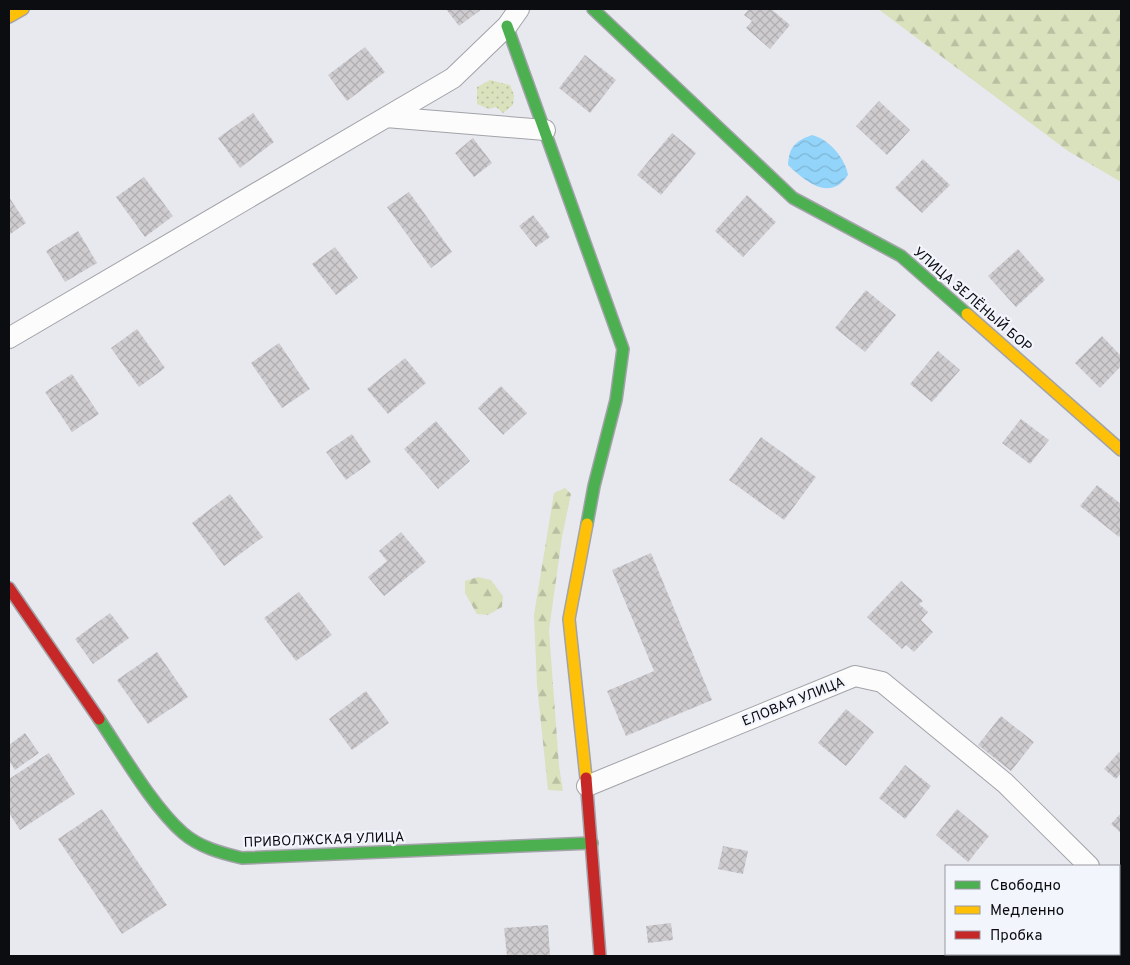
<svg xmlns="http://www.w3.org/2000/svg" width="1130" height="965" viewBox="0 0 1130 965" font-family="Overpass,sans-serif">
<defs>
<pattern id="green-dots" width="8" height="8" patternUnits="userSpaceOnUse" patternTransform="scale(1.25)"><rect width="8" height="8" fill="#d9e1bd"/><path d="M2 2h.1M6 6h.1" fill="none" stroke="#b9c0a1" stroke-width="1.8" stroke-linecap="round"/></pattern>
<pattern id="forest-firs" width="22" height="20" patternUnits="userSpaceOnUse" patternTransform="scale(1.25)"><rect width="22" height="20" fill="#d9e1bd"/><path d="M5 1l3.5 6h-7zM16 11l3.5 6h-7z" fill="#b9c0a1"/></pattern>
<pattern id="water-waves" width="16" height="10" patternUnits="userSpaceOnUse" patternTransform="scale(1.25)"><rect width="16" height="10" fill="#93d4fa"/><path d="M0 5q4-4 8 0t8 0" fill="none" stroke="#7eb5d5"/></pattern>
<pattern id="building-cross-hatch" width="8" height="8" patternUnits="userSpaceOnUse" patternTransform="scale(1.25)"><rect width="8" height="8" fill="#cecccf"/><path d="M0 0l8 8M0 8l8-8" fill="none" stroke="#b0aeb1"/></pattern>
</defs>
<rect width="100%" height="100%" fill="#e8e9ef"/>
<path fill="url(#green-dots)" d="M490,80L510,85L514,95L513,105L503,113L496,107L489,109L477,104V87Z"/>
<path fill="url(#forest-firs)" d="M878,9H1121V182L1068,151Z
M565,488L571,494L562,537L549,630L559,766L563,791L548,790L537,685L534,615L554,493Z
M478,577L491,580L503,596L502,607L488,615L477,614L465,593V581Z"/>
<path fill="url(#water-waves)" d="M812,135C829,139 845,158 848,175C830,202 806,182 788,165C789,147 795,141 812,135Z"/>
<path fill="url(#building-cross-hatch)" d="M446,9H482L459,26Z
M749,9H771L790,25L770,49L746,28L752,21L744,15Z
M365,47L385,72L347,101L328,75Z
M585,55L616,80L590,113L559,88Z
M879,101L910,130L887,155L856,126Z
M253,113L274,142L240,168L218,138Z
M672,133L696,153L661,195L637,175Z
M473,138L492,163L474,177L455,153Z
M923,159L950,185L922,213L895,188Z
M144,177L173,216L145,237L116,197Z
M409,192L452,252L431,268L387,207Z
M747,195L776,222L743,257L715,231Z
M9,197L26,223L9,235Z
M533,215L550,237L536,247L519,226Z
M78,231L97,263L65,282L46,251Z
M335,247L358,278L336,295L312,264Z
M1018,249L1045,280L1016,307L988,276Z
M866,290L896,315L865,352L835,328Z
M137,329L165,368L139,387L111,348Z
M1102,336L1121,356V366L1100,388L1075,363Z
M279,343L310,389L282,408L251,363Z
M938,351L960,370L932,402L910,384Z
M405,358L426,383L388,414L367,389Z
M72,374L99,414L72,432L45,392Z
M501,386L527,413L503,435L478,408Z
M1021,419L1049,440L1030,464L1002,443Z
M436,421L470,461L438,489L404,449Z
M352,434L371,462L346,480L326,452Z
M761,437L816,477L784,520L729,480Z
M1097,485L1121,504V534L1119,537L1080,506Z
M230,494L263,537L224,566L192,523Z
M401,532L426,562L384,596L368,577L387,561L379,551Z
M651,553L712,700L626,736L607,691L654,671L612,570Z
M901,581L923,601L919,604L928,612L921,620L933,632L914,652L906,645L902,649L867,617Z
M299,592L332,635L296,661L264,618Z
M110,613L129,638L93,664L75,639Z
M157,652L188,697L148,724L117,680Z
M366,691L389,723L352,750L329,719Z
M846,709L874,732L846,766L818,743Z
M1001,716L1034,742L1011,771L978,745Z
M25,733L39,753L15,770L9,761V745Z
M1119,752L1121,754V773L1116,779L1104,769Z
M49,753L75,794L20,830L9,813V779Z
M905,765L931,786L905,819L879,798Z
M102,809L167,905L122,934L58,839Z
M957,809L989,836L968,862L936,835Z
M1121,813V833L1111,824Z
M723,846L748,851L743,874L718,869Z
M671,923L673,940L648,943L646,926Z
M548,925L550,956H507L504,928Z
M1066,954H1109L1107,956H1063Z"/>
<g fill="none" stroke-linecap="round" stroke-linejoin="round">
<defs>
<path id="street" d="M386,117L545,130
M9,338L453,78L507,26L519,9
M587,786L855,676L882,682L1005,783L1089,866
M1119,896L1121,898"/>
<path id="fast" d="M593,9L793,198L901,256L967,314
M507,26L623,349L616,400L594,486L587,524
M99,719C122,753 153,807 183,833C199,847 221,853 242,858L592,843"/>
<path id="slow" d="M9,17L23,9
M967,314L1121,450
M586,778L569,619L587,524"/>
<path id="jam" d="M9,588L99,719
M586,778L600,956"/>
</defs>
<use href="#street" stroke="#a2a3a8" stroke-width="22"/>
<use href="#fast" stroke="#a2a3a8" stroke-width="14"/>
<use href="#slow" stroke="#a2a3a8" stroke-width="14"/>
<use href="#jam" stroke="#a2a3a8" stroke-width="14"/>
<use href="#street" stroke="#fcfcfd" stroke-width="20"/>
<use href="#fast" stroke="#4caf50" stroke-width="11"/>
<use href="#slow" stroke="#ffc107" stroke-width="11"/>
<use href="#jam" stroke="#c62828" stroke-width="11"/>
</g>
<g text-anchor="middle" stroke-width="4.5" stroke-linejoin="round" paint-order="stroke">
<g font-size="14" fill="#0c0d11" stroke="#f3f5fd">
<text transform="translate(973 299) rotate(41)" y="5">УЛИЦА ЗЕЛЁНЫЙ БОР</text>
<text transform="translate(793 701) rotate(-22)" y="5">ЕЛОВАЯ УЛИЦА</text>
<text transform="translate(324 839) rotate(-2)" y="5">ПРИВОЛЖСКАЯ УЛИЦА</text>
</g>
</g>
<rect width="1130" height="965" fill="none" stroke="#0c0d11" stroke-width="20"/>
<rect x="945" y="865" width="175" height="90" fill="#f3f5fd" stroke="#97989f"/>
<rect x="955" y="881" width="25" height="8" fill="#4caf50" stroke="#97989f"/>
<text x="990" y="890" font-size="15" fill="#0c0d11">Свободно</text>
<rect x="955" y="906" width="25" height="8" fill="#ffc107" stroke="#97989f"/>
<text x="990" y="915" font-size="15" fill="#0c0d11">Медленно</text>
<rect x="955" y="931" width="25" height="8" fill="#c62828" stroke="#97989f"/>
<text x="990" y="940" font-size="15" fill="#0c0d11">Пробка</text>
</svg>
